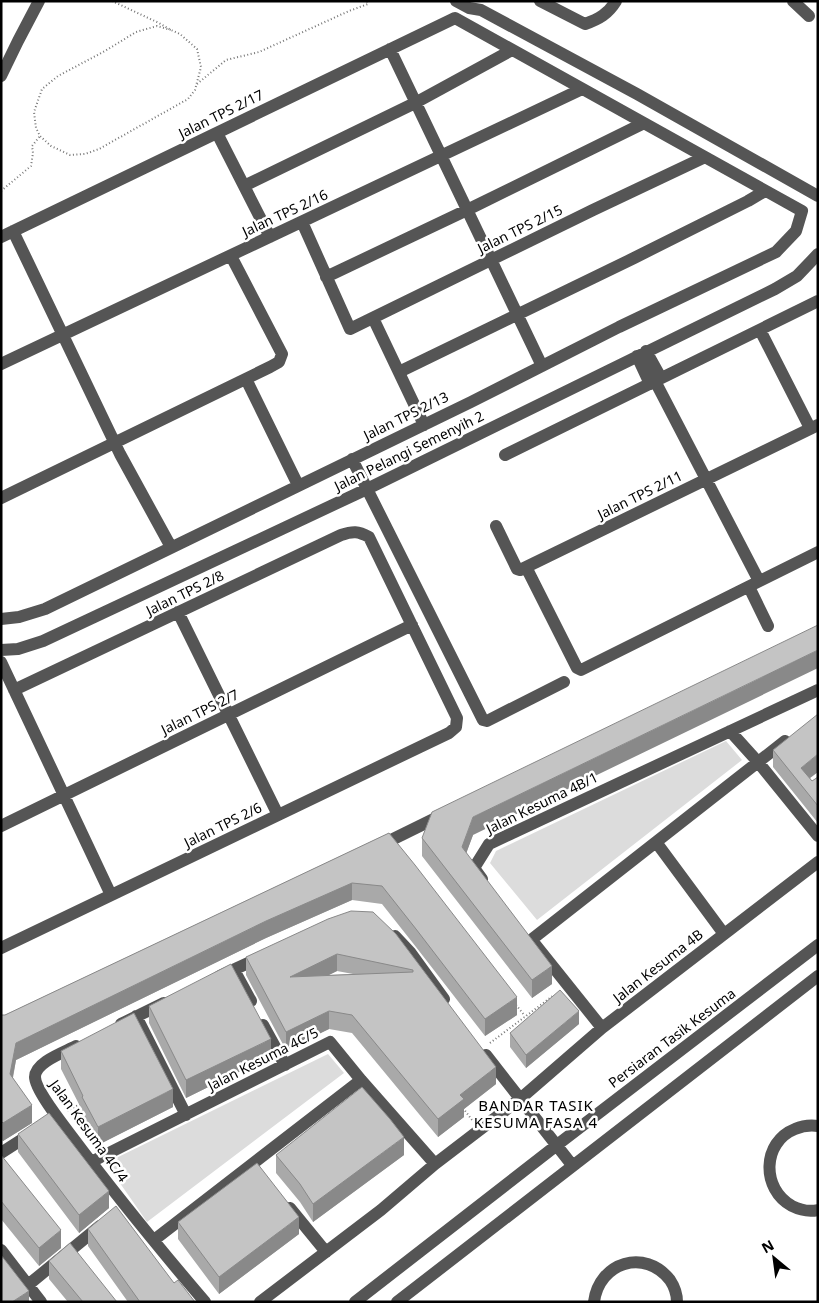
<svg xmlns="http://www.w3.org/2000/svg" width="819" height="1303" viewBox="0 0 819 1303" font-family="'Noto Sans',sans-serif">
<rect width="100%" height="100%" fill="#fff"/>
<path fill="#dcdcdc" d="M726,741L742,760L537,920L490,863L496,851Z
M328,1054L344,1073L147,1222L106,1163Z"/>
<g fill="none" stroke-linecap="round" stroke-linejoin="round">
<path stroke="#777" stroke-width="2" stroke-dasharray="1 2.5" stroke-linecap="butt" d="M112,1L159,23L171,30L180,34L197,49L201,67L195,90L188,99L99,149L85,154L70,155L51,146L40,136L36,128L34,112L42,89L58,76L105,51L136,32L157,26L171,30
M197,84L226,60L259,52L349,11L368,4L367,1
M1,191L31,166L33,153L32,146L40,136
M516,1005L525,1016
M490,1043L554,995
M463,1108L472,1120
M67,1111L80,1104"/>
<path stroke="#555" stroke-width="12" d="M456,1L469,8L481,10L637,94L818,196
M540,1L585,24C599,19 608,14 616,1
M793,1L809,16
M390,49L542,366
M1,76L18,41L39,1
M217,133L270,237
M244,186L415,103L512,50
M302,222L350,329L593,210L705,157
M13,231L120,454L171,547
M1,237L455,18L802,211L796,231L776,252L619,327L471,402L45,609L19,617L1,619
M326,277L467,210L644,123
M373,318L424,425
M760,330L810,428
M646,351L661,378
M637,356L650,384
M1,364L582,89
M399,372L634,258L748,201L765,191
M246,379L298,485
M655,381L759,581
M505,455L818,301
M352,459L483,720L487,721L564,682
M1,498L270,367L279,362L282,354L231,256
M496,526L517,569L520,570L818,425
M526,567L577,668L581,670L818,552
M749,587L768,626
M178,612L278,815
M1,650L18,649L43,641L367,489L775,289L797,276L818,254
M1,662L111,895
M730,731L758,762L818,836
M1,826L412,625
M656,842L724,934
M379,846L442,815
M482,879L474,868L489,844L818,690
M395,936L410,952L444,999
M531,940L785,741
M534,943L602,1028
M1,948L449,733L456,727L457,718L369,537C358,531 353,531 341,535L14,690
M234,970L251,1001
M220,976L261,957
M136,1016L186,1115
M121,1024L164,1003
M263,1025L285,1065
M76,1046C65,1052 35,1062 35,1077C35,1090 64,1126 73,1138C115,1194 159,1248 205,1302
M486,1055L572,1165
M818,1126C810,1125 802,1126 795,1129C762,1142 761,1189 792,1206C800,1210 809,1212 818,1210
M1,1153L32,1133
M91,1162L330,1042L361,1080L435,1164
M290,1208L326,1252
M154,1240L361,1080
M1,1250L41,1302
M28,1285L100,1226
M260,1302L381,1210L435,1164L520,1099L602,1028L818,862
M355,1302L557,1145L818,945
M397,1302L818,976
M594,1302C599,1262 645,1248 670,1280C674,1286 677,1294 677,1302"/>
</g>
<path fill="#a9a9a9" fill-rule="evenodd" d="M773,750L810,778L812,781L818,777V823L773,767Z
M389,833L517,1015L485,1036L416,947L382,904L352,900L266,938L16,1060L13,1078L32,1123L3,1141L1,1139V1015H5Z
M473,835L466,853L552,984L532,998L422,856V838Z
M373,912L496,1084L464,1109V1117L438,1137L352,1033L329,1029L286,1050L246,975V957ZM337,971L353,974L329,975Z
M149,1006L271,1056L186,1098L149,1023Z
M579,1024L526,1068L510,1047V1033Z
M61,1051L173,1107L98,1145L82,1114V1110L61,1069Z
M18,1134L109,1208L79,1233L18,1152Z
M1,1155L61,1248L39,1266L1,1219Z
M276,1155H404L313,1222L300,1202L276,1173Z
M178,1222L299,1234L219,1294L178,1239Z
M88,1229L174,1283L195,1302H128L88,1246Z
M49,1261L117,1302H68L49,1279Z"/>
<path fill="#898989" d="M818,650V668L473,835L462,865V847L473,817Z
M818,754V772L801,785V768Z
M352,883V900L266,938L16,1060L10,1091V1074L16,1043L266,921Z
M337,954V971L290,994V977Z
M552,966V984L532,998V980Z
M517,997V1015L485,1036V1019Z
M329,1011V1029L286,1050V1032Z
M579,1011V1024L526,1068V1055Z
M271,1039V1056L186,1098V1080Z
M496,1067V1084L464,1109V1117L438,1137V1119L460,1095Z
M173,1089V1107L98,1145V1127Z
M32,1105V1123L3,1141V1123Z
M404,1137V1155L313,1222V1204Z
M109,1191V1208L79,1233V1215Z
M299,1217V1234L219,1294V1277Z
M61,1230V1248L39,1266V1248Z
M29,1291V1302H12Z"/>
<path fill="#c4c4c4" stroke="#898989" fill-rule="evenodd" d="M818,625V650L473,817L462,847L552,966L532,980L422,838L432,812Z
M818,714V754L801,768L812,781L818,777V806L773,750Z
M389,833L415,865L517,997L485,1019L416,929L382,886L352,883L266,921L16,1043L10,1074L32,1105L3,1123L1,1121V1015H5Z
M351,911L373,912L396,934L496,1067L460,1095L464,1099L438,1119L352,1015L329,1011L286,1032L246,957L328,919ZM337,954L413,970V972L290,977Z
M231,964L271,1039L186,1080L149,1006Z
M560,990L579,1011L526,1055L510,1033Z
M134,1013L173,1089L98,1127L82,1097L83,1096L61,1051Z
M362,1087L390,1119L404,1137L313,1204L300,1184L276,1155Z
M49,1113L109,1191L79,1215L18,1134Z
M1,1155L61,1230L39,1248L1,1201Z
M257,1163L299,1217L219,1277L178,1222Z
M116,1206L174,1283L178,1280L195,1302H140L88,1229Z
M70,1243L117,1302H83L49,1261Z
M1,1255L29,1291L12,1302H1Z"/>
<g text-anchor="middle" stroke-width="5" stroke-linejoin="round" paint-order="stroke">
<g font-size="14" fill="#000" stroke="#fff">
<text transform="translate(221 114) rotate(-26)" y="5">Jalan TPS 2/17</text>
<text transform="translate(285 213) rotate(-25)" y="5">Jalan TPS 2/16</text>
<text transform="translate(520 229) rotate(-26)" y="5">Jalan TPS 2/15</text>
<text transform="translate(406 416) rotate(-26)" y="5">Jalan TPS 2/13</text>
<text transform="translate(409 451) rotate(-26)" y="5">Jalan Pelangi Semenyih 2</text>
<text transform="translate(640 495) rotate(-26)" y="5">Jalan TPS 2/11</text>
<text transform="translate(185 593) rotate(-26)" y="5">Jalan TPS 2/8</text>
<text transform="translate(200 712) rotate(-26)" y="5">Jalan TPS 2/7</text>
<text transform="translate(542 803) rotate(-26)" y="5">Jalan Kesuma 4B/1</text>
<text transform="translate(223 825) rotate(-26)" y="5">Jalan TPS 2/6</text>
<text transform="translate(658 966) rotate(-38)" y="5">Jalan Kesuma 4B</text>
<text transform="translate(672 1038) rotate(-37)" y="5">Persiaran Tasik Kesuma</text>
<text transform="translate(263 1059) rotate(-27)" y="5">Jalan Kesuma 4C/5</text>
<text transform="translate(89 1131) rotate(54)" y="5">Jalan Kesuma 4C/4</text>
</g>
<g font-size="15" letter-spacing="1" fill="#000" stroke="#fff">
<text x="536" y="1111">BANDAR TASIK<tspan x="536" dy="17">KESUMA FASA 4</tspan></text>
</g>
</g>
<rect width="819" height="1303" fill="none" stroke="#000000" stroke-width="5"/>
<g transform="translate(774 1258) rotate(331)" stroke="#ffffff" stroke-width="4" paint-order="stroke">
<path d="M0-4L9 19L0 12L-9 19Z" fill="#000000"/>
<text y="-8" font-size="14" font-weight="bold" text-anchor="middle" fill="#000000">N</text>
</g>
</svg>
